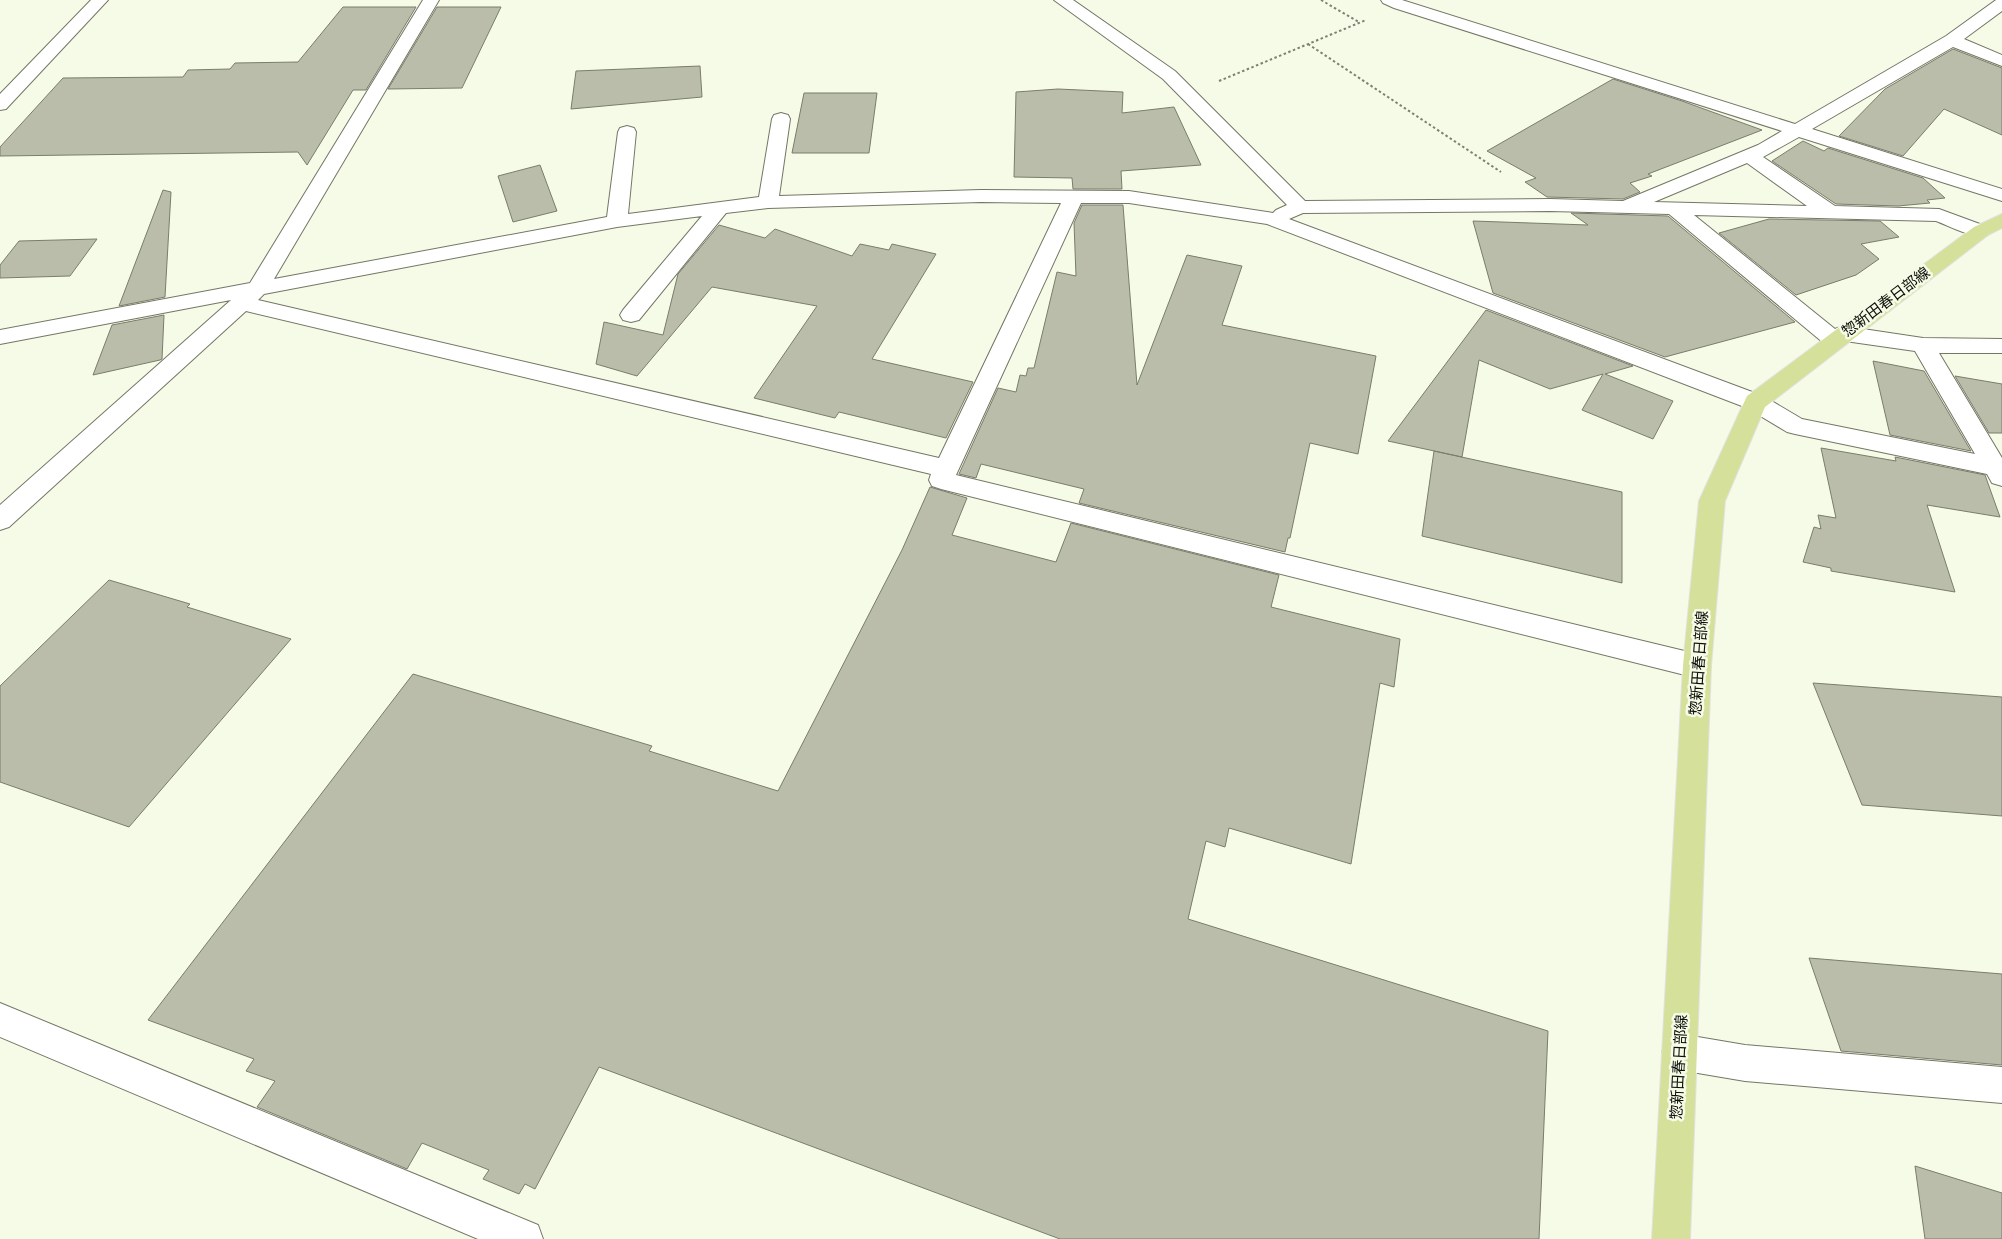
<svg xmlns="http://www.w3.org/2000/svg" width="2002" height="1239" viewBox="0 0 2002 1239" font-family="'Sofia Sans Condensed','Noto Sans JP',sans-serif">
<rect width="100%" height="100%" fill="#f6fbe7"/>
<path fill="#b9bdaa" stroke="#797d6b" d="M343,7H416L366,90H353L307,165L298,152L0,156V147L63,78L183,77L188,70L230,69L235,63L298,62Z
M437,7H501L462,88L388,89Z
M1953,49L2002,68V135L1944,109L1903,156L1839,136L1885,89Z
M700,66L702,97L571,109L576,71Z
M1613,79L1682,101L1762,130L1648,174L1652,176L1630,183L1640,192L1623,199L1547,197L1525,182L1536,178L1487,151Z
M1058,89L1123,92L1122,113L1174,107L1201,165L1121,171L1122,189H1073L1072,178L1014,177L1016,92Z
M804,93H877L869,153H792Z
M1803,141L1824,151L1828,148L1923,178L1945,198L1927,200L1930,203L1898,206L1836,204L1772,161Z
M540,165L557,211L513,222L498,176Z
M163,190L171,192L165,297L119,306Z
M1082,205H1123L1137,385L1187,255L1242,266L1222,325L1376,356L1358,454L1310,443L1290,538H1288L1285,552L1079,503L1084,489L981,464L976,478L959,474L998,388L1016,392L1020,375L1026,376L1028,368H1034L1057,272L1076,276L1074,223Z
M1571,213L1668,216L1795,322L1665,357L1493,293L1473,221L1588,225Z
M1769,219L1880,221L1899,237L1861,244L1879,259L1856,275L1796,295L1719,233Z
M719,225L765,238L775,229L852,256L860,244L889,250L892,244L936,254L872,359L973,382L946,438L839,412L835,418L754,398L817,306L712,287L637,376L596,364L604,322L663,335L678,274Z
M97,239L70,276L0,278V265L19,241Z
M1486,310L1633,366L1605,374L1673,401L1653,439L1582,410L1603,374L1550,389L1479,360L1462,457L1388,441Z
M164,315L162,359L160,360L93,375L112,325Z
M1873,361L1924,371L1971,451L1890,435Z
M1955,376L2002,384V433H1989Z
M1821,448L1896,461L1895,457L1985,475L2000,517L1927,505L1955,592L1831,571V568L1803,562L1814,527L1821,529L1818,515L1836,518Z
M1434,451L1622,492V583L1422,536Z
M930,487L967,498L952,535L1056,562L1071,523L1279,575L1271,607L1400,639L1394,687L1380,683L1351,864L1229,828L1225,847L1206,841L1188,919L1548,1031L1539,1239H1060L599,1067L535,1189L525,1184L519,1194L483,1179L489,1170L422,1143L407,1169L257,1107L275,1081L246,1071L254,1059L148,1020L413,674L652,746L649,751L778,791L902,550Z
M109,580L190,604L187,607L291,639L129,827L0,782V686Z
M1813,683L2002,697V816L1862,805Z
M1809,958L2002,974V1065L1841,1051Z
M1915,1166L2002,1193V1239H1925Z"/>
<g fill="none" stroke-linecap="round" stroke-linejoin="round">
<defs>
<path id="minor" d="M91,0H108L6,109L0,110V94Z
M423,0H439L274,279L607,217L618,132L620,128L627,126L634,128L636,132L628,214L759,197L772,119L774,115L781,113L788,115L790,119L779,196L981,190L1129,191L1273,213L1276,210L1287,205L1163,79L1054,0H1073L1175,71L1305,201L1550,199L1623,201L1758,145L1782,131L1394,8L1383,3L1381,0H1402L1795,124L1946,36L1996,0H2002V11L1964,39L2002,55V66L1953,47L1812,129L2002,189V201L1799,137L1763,157L1835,206L1939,209L1988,227L1991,231L1988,235C1972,239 1952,227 1936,221L1694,215L1835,329L1843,326L1923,338L2002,339V353H1939L2002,458V486L1992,483L1987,474L1795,434L1787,432L1747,408L1267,224L1129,203H1081L956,475L1697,654L1707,658L1711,666L1707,674L1697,678L941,489L932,486L929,480L931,474L246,311L9,527L0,530V505L231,300L0,344V330L250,283ZM1747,163L1807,206L1654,202ZM981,202L1061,203L939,458L258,300L264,294L617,227L702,216L623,310L620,315L623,320L631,322L639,320L726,213L768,208ZM1550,211L1669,214L1826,345L1834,347L1842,345L1845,341L1915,351L1975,454L1802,419L1763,396L1289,219L1303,213Z
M0,1003L538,1225L543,1239H478L0,1037Z
M1680,1034L1745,1045L2002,1067V1103L1745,1081L1680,1070L1668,1064L1662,1052L1668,1040Z"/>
<path id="major" d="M2002,214V228L1988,235L1765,407L1725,501L1711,666L1690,1239H1652L1683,666L1699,501L1747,396L1974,227Z"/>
</defs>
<use href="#minor" stroke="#737765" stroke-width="2"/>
<use href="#major" stroke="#e2e2e1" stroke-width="2"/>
<path stroke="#7d8073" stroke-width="2" stroke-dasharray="2.5 2.5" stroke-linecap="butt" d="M1321,0L1359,22
M1308,44L1501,172
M1219,81L1366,20"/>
<use href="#minor" fill="#fff" fill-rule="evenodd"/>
<use href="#major" fill="#d5e19a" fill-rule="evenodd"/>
</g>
<g text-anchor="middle" stroke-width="5" stroke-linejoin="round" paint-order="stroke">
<g font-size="15" fill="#0c0e07" stroke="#f6fbe7">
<text transform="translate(1886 302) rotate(-37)" y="5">惣新田春日部線</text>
<text transform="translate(1699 663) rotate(-86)" y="5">惣新田春日部線</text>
<text transform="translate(1679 1067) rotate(-87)" y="5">惣新田春日部線</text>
</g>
</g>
</svg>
